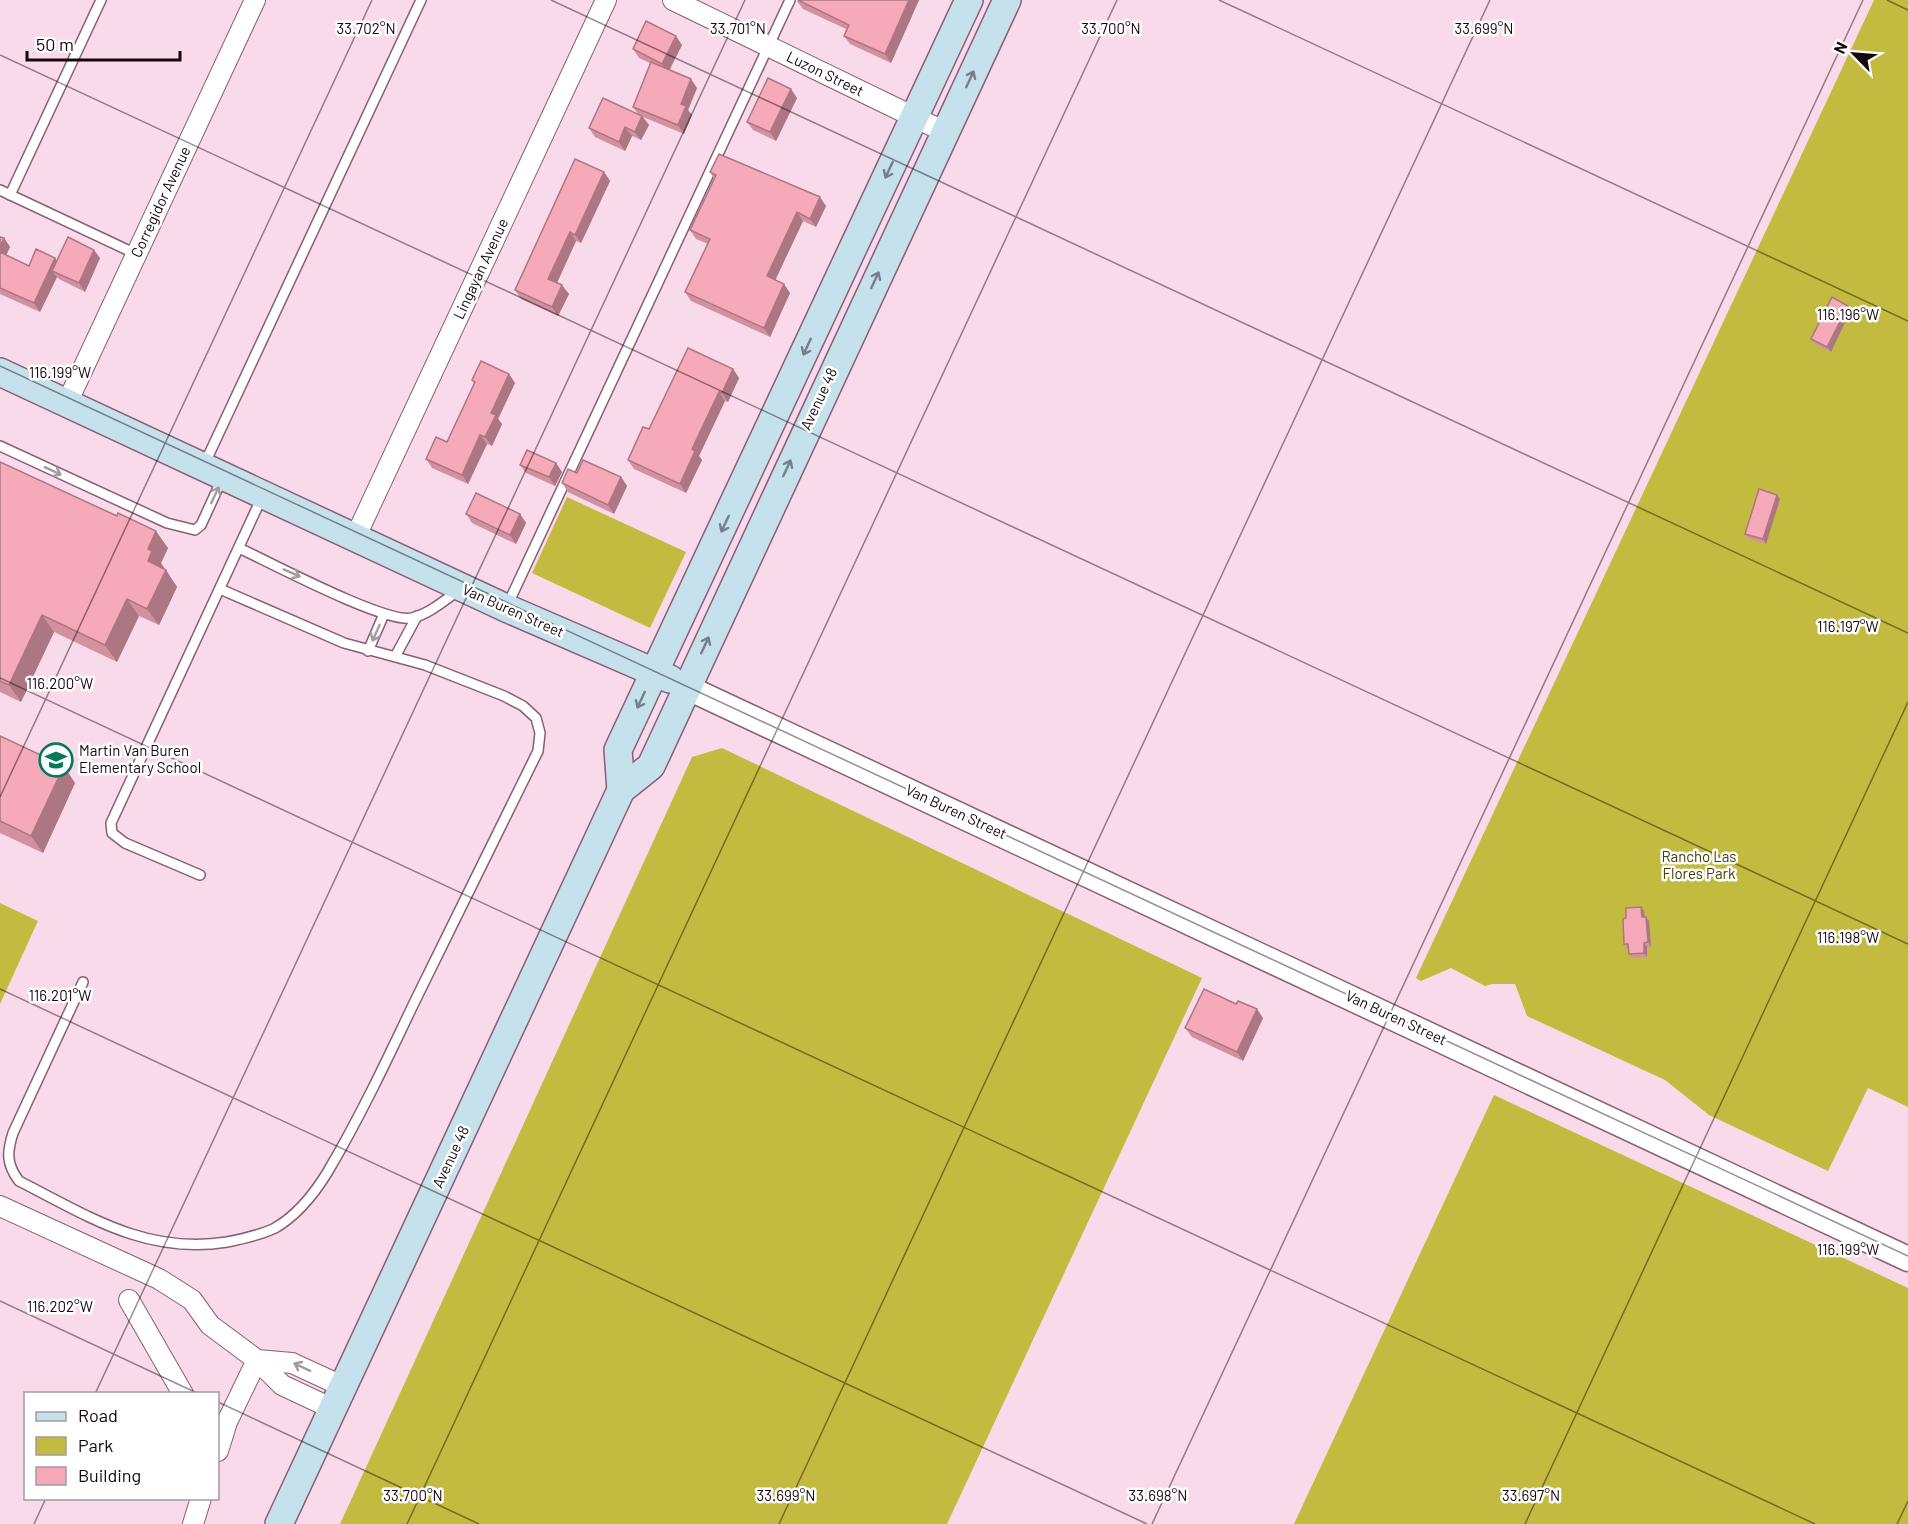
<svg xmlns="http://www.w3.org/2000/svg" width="1908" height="1524" font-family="Barlow,sans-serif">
<rect width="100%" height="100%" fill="#f9daea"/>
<g fill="#c3bb3f">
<path d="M 1874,0 L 1908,0 L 1908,1107 L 1868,1088 L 1828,1171 L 1709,1115 L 1665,1080 L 1527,1016 L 1515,984 L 1492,984 L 1485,986 L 1451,968 L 1421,981 L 1416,978 Z"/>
<path d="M 567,497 L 686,552 L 650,628 L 532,573 Z"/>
<path d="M 722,748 L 1202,978 L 947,1524 L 340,1524 L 692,757 Z"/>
<path d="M 0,903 L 38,921 L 0,1004 Z"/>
<path d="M 1494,1095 L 1908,1288 L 1908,1524 L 1294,1524 Z"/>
</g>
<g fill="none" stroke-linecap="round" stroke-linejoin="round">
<g stroke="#895e76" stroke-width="12">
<g id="service">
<path d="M 0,190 L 136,254"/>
<path d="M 10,195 L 101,0"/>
<path d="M 0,446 L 167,523 L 195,530 L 201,525 L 223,477"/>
<path d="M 204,465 L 421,0"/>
<path d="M 239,548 C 269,562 386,624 412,618 C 429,614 445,600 459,590"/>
<path d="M 507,606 L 790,0"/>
<path d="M 368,651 L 384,614"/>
<path d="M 396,655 L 417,616"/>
<path d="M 200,875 L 125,843 L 112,833 L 111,823 L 262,497"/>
<path d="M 83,982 L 13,1133 C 7,1152 6,1164 19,1181 C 88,1216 146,1255 227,1242 C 242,1239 261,1235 275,1228 C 296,1216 314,1194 327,1173 C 359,1119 387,1060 414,1003 C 455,919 497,835 538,751 L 540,733 L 536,718 L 523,706 L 504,696 L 425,665 L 344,643 L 220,589"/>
</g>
</g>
<g stroke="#895e76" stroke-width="22">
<g id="minor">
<path d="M 673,0 L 945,132"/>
<path d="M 67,403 L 255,0"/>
<path d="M 355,538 L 606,0"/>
<path d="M 0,1206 L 159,1279 L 192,1300 L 210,1325 L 257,1360 L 282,1385 L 333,1409"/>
<path d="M 129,1300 L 183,1394"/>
<path d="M 257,1360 L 292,1363 L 344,1387"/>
<path d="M 218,1451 L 227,1422 L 257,1360"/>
<path d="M 193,1524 L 201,1498"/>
</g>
</g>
<g stroke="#895e76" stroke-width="27">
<path id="tertiary" d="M 686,687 L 1908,1259"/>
</g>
<g stroke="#895e76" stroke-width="30">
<g id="secondary">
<path d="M 0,372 L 506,608 L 670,679"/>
<path d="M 621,790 L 618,750 L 969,0"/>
<path d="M 279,1524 L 621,790 L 651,766 L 1007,0"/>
</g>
</g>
<use href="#service" stroke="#fff" stroke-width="9"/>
<use href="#minor" stroke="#fff" stroke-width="20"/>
<use href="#tertiary" stroke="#fff" stroke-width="24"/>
<use href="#secondary" stroke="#c5e1eb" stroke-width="27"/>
</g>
<g fill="#d3919f">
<path d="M 919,0 L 891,63 L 850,44 L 844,36 L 846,29 L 803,9 L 797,1 Z"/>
<path d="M 682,45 L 669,70 L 697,88 L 688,110 L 692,115 L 684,134 L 643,117 L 649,125 L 641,140 L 632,136 L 625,151 L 595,137 L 589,128 L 638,114 L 633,107 L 650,63 L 639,58 L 633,49 Z"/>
<path d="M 797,98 L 776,141 L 753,130 L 747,122 Z"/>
<path d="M 604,172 L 610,181 L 581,243 L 576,241 L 557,283 L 569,294 L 558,316 L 521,299 L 515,290 Z"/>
<path d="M 710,172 L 826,206 L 816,227 L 803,221 L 775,280 L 790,293 L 770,337 L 691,301 L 685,292 L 708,244 L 696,239 L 690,230 L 714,179 Z"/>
<path d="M 0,237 L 4,238 L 10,247 L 6,255 L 29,266 L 57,260 L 100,258 L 85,292 L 59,279 L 57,277 L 40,312 L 0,294 Z"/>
<path d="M 1848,306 L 1851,310 L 1831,352 L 1814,343 L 1811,339 Z"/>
<path d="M 733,369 L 739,378 L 728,402 L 725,401 L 699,456 L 702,460 L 686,493 L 634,469 L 628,460 L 649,429 Z"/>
<path d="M 509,374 L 515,383 L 498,419 L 502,424 L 492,446 L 487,444 L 468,484 L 432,468 L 426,459 L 447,442 L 474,384 L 472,380 Z"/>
<path d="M 0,462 L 168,548 L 161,563 L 177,587 L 159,625 L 139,616 L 117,662 L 54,632 L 21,702 L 0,692 Z"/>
<path d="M 556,463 L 562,472 L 555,486 L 526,473 L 520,465 Z"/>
<path d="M 621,477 L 627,486 L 614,514 L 568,492 L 562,483 Z"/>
<path d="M 1777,495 L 1780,499 L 1766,544 L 1748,538 L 1745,534 Z"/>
<path d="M 466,514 L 520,514 L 526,523 L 516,544 L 472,523 Z"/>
<path d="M 0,736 L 75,783 L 43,853 L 0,833 Z"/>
<path d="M 1641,907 L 1644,911 L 1645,917 L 1649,921 L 1651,947 L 1647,947 L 1647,957 L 1632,958 L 1629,954 L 1628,948 L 1627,948 L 1624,944 L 1626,918 Z"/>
<path d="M 1263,1018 L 1243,1061 L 1192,1037 L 1185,1028 Z"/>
</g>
<g fill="#ac7682">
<path d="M 909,0 L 919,0 L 891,63 L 885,54 Z"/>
<path d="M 676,36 L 682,45 L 668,73 L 662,64 Z"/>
<path d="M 691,79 L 697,88 L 688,110 L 692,115 L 684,134 L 678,125 L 681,104 Z"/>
<path d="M 791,89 L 797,98 L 776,141 L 770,132 Z"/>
<path d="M 642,116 L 649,125 L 641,140 L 635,132 Z"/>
<path d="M 625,127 L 632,136 L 625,151 L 619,142 Z"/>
<path d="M 604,172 L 610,181 L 581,243 L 575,235 Z"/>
<path d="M 820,197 L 826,206 L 816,227 L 810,219 Z"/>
<path d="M 797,212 L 803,221 L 773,285 L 767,276 Z"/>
<path d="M 570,232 L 576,241 L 555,287 L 548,279 Z"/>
<path d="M 4,238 L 10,247 L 4,260 L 0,255 L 0,246 Z"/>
<path d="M 94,250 L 100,258 L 85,292 L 79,283 Z"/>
<path d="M 55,258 L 61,266 L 52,271 L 57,277 L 40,312 L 34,303 Z"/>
<path d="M 784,284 L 790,293 L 770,337 L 764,328 Z"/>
<path d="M 562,285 L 569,294 L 558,316 L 552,307 Z"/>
<path d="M 1848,306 L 1851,310 L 1831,352 L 1827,347 Z"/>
<path d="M 733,369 L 739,378 L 728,402 L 722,393 Z"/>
<path d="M 509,374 L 515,383 L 498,419 L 502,424 L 492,446 L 485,437 L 491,413 Z"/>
<path d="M 719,392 L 725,401 L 699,456 L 702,460 L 686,493 L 680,484 L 692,449 Z"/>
<path d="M 480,435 L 487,444 L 468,484 L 462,475 Z"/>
<path d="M 556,463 L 562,472 L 555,486 L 549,477 Z"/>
<path d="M 621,477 L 627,486 L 614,514 L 608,505 Z"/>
<path d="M 1777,495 L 1780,499 L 1766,544 L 1763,539 Z"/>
<path d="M 520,514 L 526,523 L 516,544 L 510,535 Z"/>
<path d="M 156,531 L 168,548 L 161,563 L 164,568 L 160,578 L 148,561 L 148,549 Z"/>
<path d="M 166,570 L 177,587 L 159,625 L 147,609 Z"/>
<path d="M 127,599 L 139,616 L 117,662 L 105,645 Z"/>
<path d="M 42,615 L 54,632 L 21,702 L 9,685 Z"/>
<path d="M 64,766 L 75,783 L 43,853 L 31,836 Z"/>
<path d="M 1641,907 L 1644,911 L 1645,922 L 1642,917 Z"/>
<path d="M 1646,917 L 1649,921 L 1651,947 L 1648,942 Z"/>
<path d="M 1644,943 L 1647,947 L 1647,957 L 1644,953 Z"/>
<path d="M 1257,1009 L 1263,1018 L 1243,1061 L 1237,1052 Z"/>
</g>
<g fill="#f5a9b9" stroke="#ac7682" stroke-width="1.5">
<path d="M 798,0 L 909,0 L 885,54 L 844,36 L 849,25 Z"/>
<path d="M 646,21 L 676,36 L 662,64 L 633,49 Z"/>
<path d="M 651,62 L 691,79 L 681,104 L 686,106 L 678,125 L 633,107 Z"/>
<path d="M 768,78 L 791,89 L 770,132 L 747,122 Z"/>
<path d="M 603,98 L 642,116 L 635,132 L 625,127 L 619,142 L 589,128 Z"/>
<path d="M 719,154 L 820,197 L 810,219 L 797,212 L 767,276 L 784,284 L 764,328 L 685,292 L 710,239 L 690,230 L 716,175 L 710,172 Z"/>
<path d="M 575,159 L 604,172 L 575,235 L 570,232 L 548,279 L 562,285 L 552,307 L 515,290 Z"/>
<path d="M 0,237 L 4,238 L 0,246 Z"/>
<path d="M 68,237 L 94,250 L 79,283 L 52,271 Z"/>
<path d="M 36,249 L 55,258 L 34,303 L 0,288 L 0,252 L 29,266 Z"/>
<path d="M 1832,297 L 1848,306 L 1827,347 L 1811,339 Z"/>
<path d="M 688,348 L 733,369 L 722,393 L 719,392 L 692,449 L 695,451 L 680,484 L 628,460 L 643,427 L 649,429 Z"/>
<path d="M 481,361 L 509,374 L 491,413 L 496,415 L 485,437 L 480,435 L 462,475 L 426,459 L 436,437 L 447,442 L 475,382 L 472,380 Z"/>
<path d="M 527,450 L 556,463 L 549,477 L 520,465 Z"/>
<path d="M 583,460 L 621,477 L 608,505 L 562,483 L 568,469 L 577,473 Z"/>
<path d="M 0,462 L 117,516 L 118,513 L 156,531 L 148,549 L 152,551 L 148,561 L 166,570 L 147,609 L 127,599 L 105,645 L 42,615 L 9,685 L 0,681 Z"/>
<path d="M 1759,489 L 1777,495 L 1763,539 L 1745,534 Z"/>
<path d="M 476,493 L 520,514 L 510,535 L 466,514 Z"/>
<path d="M 0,736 L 64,766 L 31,836 L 0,821 Z"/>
<path d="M 1641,907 L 1642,917 L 1646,917 L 1648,942 L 1644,943 L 1644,953 L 1629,954 L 1628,944 L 1624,944 L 1623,919 L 1626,918 L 1626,908 Z"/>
<path d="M 1204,989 L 1236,1004 L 1238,1001 L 1257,1009 L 1237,1052 L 1185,1028 Z"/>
</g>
<defs><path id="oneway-shaft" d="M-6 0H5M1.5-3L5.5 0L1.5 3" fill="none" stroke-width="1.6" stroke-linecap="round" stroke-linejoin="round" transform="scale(1.5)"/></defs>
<g stroke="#767f88">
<use href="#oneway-shaft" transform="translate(970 79) rotate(-65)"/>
<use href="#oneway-shaft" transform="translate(889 170) rotate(115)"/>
<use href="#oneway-shaft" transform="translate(875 280) rotate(-65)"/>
<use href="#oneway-shaft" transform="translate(807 347) rotate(115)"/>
<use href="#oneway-shaft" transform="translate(787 468) rotate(-65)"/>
<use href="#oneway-shaft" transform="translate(725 524) rotate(115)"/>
<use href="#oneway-shaft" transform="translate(705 645) rotate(-65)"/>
<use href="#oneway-shaft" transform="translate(641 700) rotate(115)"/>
</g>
<g stroke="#a29c9f">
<use href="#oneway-shaft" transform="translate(53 471) rotate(25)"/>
<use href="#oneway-shaft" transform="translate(215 495) rotate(-65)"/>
<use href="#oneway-shaft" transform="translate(292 573) rotate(24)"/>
<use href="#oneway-shaft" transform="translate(376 633) rotate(114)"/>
<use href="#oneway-shaft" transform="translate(302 1367) rotate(-155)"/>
</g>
<path fill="none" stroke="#16070f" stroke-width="1.5" stroke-opacity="0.45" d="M 551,0 L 1908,633M 1219,0 L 1908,321M 1887,0 L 1908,10M 0,55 L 1908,944M 0,366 L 1908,1256M 0,678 L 1815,1524M 0,797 L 372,0M 0,989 L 1147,1524M 0,1301 L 199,1394M 95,1394 L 745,0M 218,1402 L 479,1524M 34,1524 L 46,1498M 407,1524 L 1117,0M 779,1524 L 1490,0M 1152,1524 L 1863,0M 1525,1524 L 1908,702M 1897,1524 L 1908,1501"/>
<defs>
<g id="school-ring" transform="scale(1.725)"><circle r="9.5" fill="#fff" stroke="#007a58" stroke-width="1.5"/><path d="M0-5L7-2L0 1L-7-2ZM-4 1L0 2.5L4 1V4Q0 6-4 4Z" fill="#007a58"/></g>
</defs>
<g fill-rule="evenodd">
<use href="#school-ring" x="56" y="760"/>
</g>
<g text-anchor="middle" stroke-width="5" stroke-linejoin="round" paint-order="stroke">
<g font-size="15" fill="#16070f" stroke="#fff">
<text transform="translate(825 74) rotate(26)" y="5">Luzon Street</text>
<text transform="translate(161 202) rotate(-65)" y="5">Corregidor Avenue</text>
<text transform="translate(481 269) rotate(-65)" y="5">Lingayan Avenue</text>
<text transform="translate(819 399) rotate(-65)" y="5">Avenue 48</text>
<text transform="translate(513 611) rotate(24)" y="5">Van Buren Street</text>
<text transform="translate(956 812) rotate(25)" y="5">Van Buren Street</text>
<text transform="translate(1396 1018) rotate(25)" y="5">Van Buren Street</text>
<text transform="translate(451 1157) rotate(-65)" y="5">Avenue 48</text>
</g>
<g font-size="15" fill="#16070f" stroke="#fff" text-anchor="start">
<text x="79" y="756">Martin Van Buren<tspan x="79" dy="17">Elementary School</tspan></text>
</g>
<g font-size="15" fill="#433f07" stroke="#fff">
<text x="1699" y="862">Rancho Las<tspan x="1699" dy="17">Flores Park</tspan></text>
</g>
</g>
<g font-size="15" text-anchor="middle" fill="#16070f" stroke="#fff" stroke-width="5" stroke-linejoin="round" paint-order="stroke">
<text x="366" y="34">33.702°N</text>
<text x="738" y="34">33.701°N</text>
<text x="1111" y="34">33.700°N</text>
<text x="1484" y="34">33.699°N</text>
<text x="1848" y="320">116.196°W</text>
<text x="60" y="378">116.199°W</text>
<text x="1848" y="632">116.197°W</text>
<text x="60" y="689">116.200°W</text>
<text x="1848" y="943">116.198°W</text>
<text x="60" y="1001">116.201°W</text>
<text x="1848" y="1255">116.199°W</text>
<text x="60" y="1312">116.202°W</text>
<text x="413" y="1501">33.700°N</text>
<text x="786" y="1501">33.699°N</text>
<text x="1158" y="1501">33.698°N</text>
<text x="1531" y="1501">33.697°N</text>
</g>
<rect x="24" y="1392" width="195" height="108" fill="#ffffff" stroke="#a29c9f" stroke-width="1.5"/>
<rect x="36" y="1412" width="30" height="9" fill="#c5e1eb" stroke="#a29c9f" stroke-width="1.5"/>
<text x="78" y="1422" font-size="18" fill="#16070f">Road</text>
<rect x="36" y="1437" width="30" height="18" fill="#c3bb3f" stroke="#a29c9f" stroke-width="1.5"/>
<text x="78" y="1452" font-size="18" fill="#16070f">Park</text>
<rect x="36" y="1467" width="30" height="18" fill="#f5a9b9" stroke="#a29c9f" stroke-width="1.5"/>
<text x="78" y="1482" font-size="18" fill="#16070f">Building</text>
<g transform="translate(1854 54) rotate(295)" stroke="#ffffff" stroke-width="4.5" paint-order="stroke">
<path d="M0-4.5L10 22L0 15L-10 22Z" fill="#16070f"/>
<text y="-9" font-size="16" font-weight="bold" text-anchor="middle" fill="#16070f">N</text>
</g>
<path d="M27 51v9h153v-9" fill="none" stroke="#16070f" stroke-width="3"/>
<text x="36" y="51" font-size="18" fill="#16070f" stroke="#ffffff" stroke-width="4.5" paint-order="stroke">50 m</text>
</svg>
